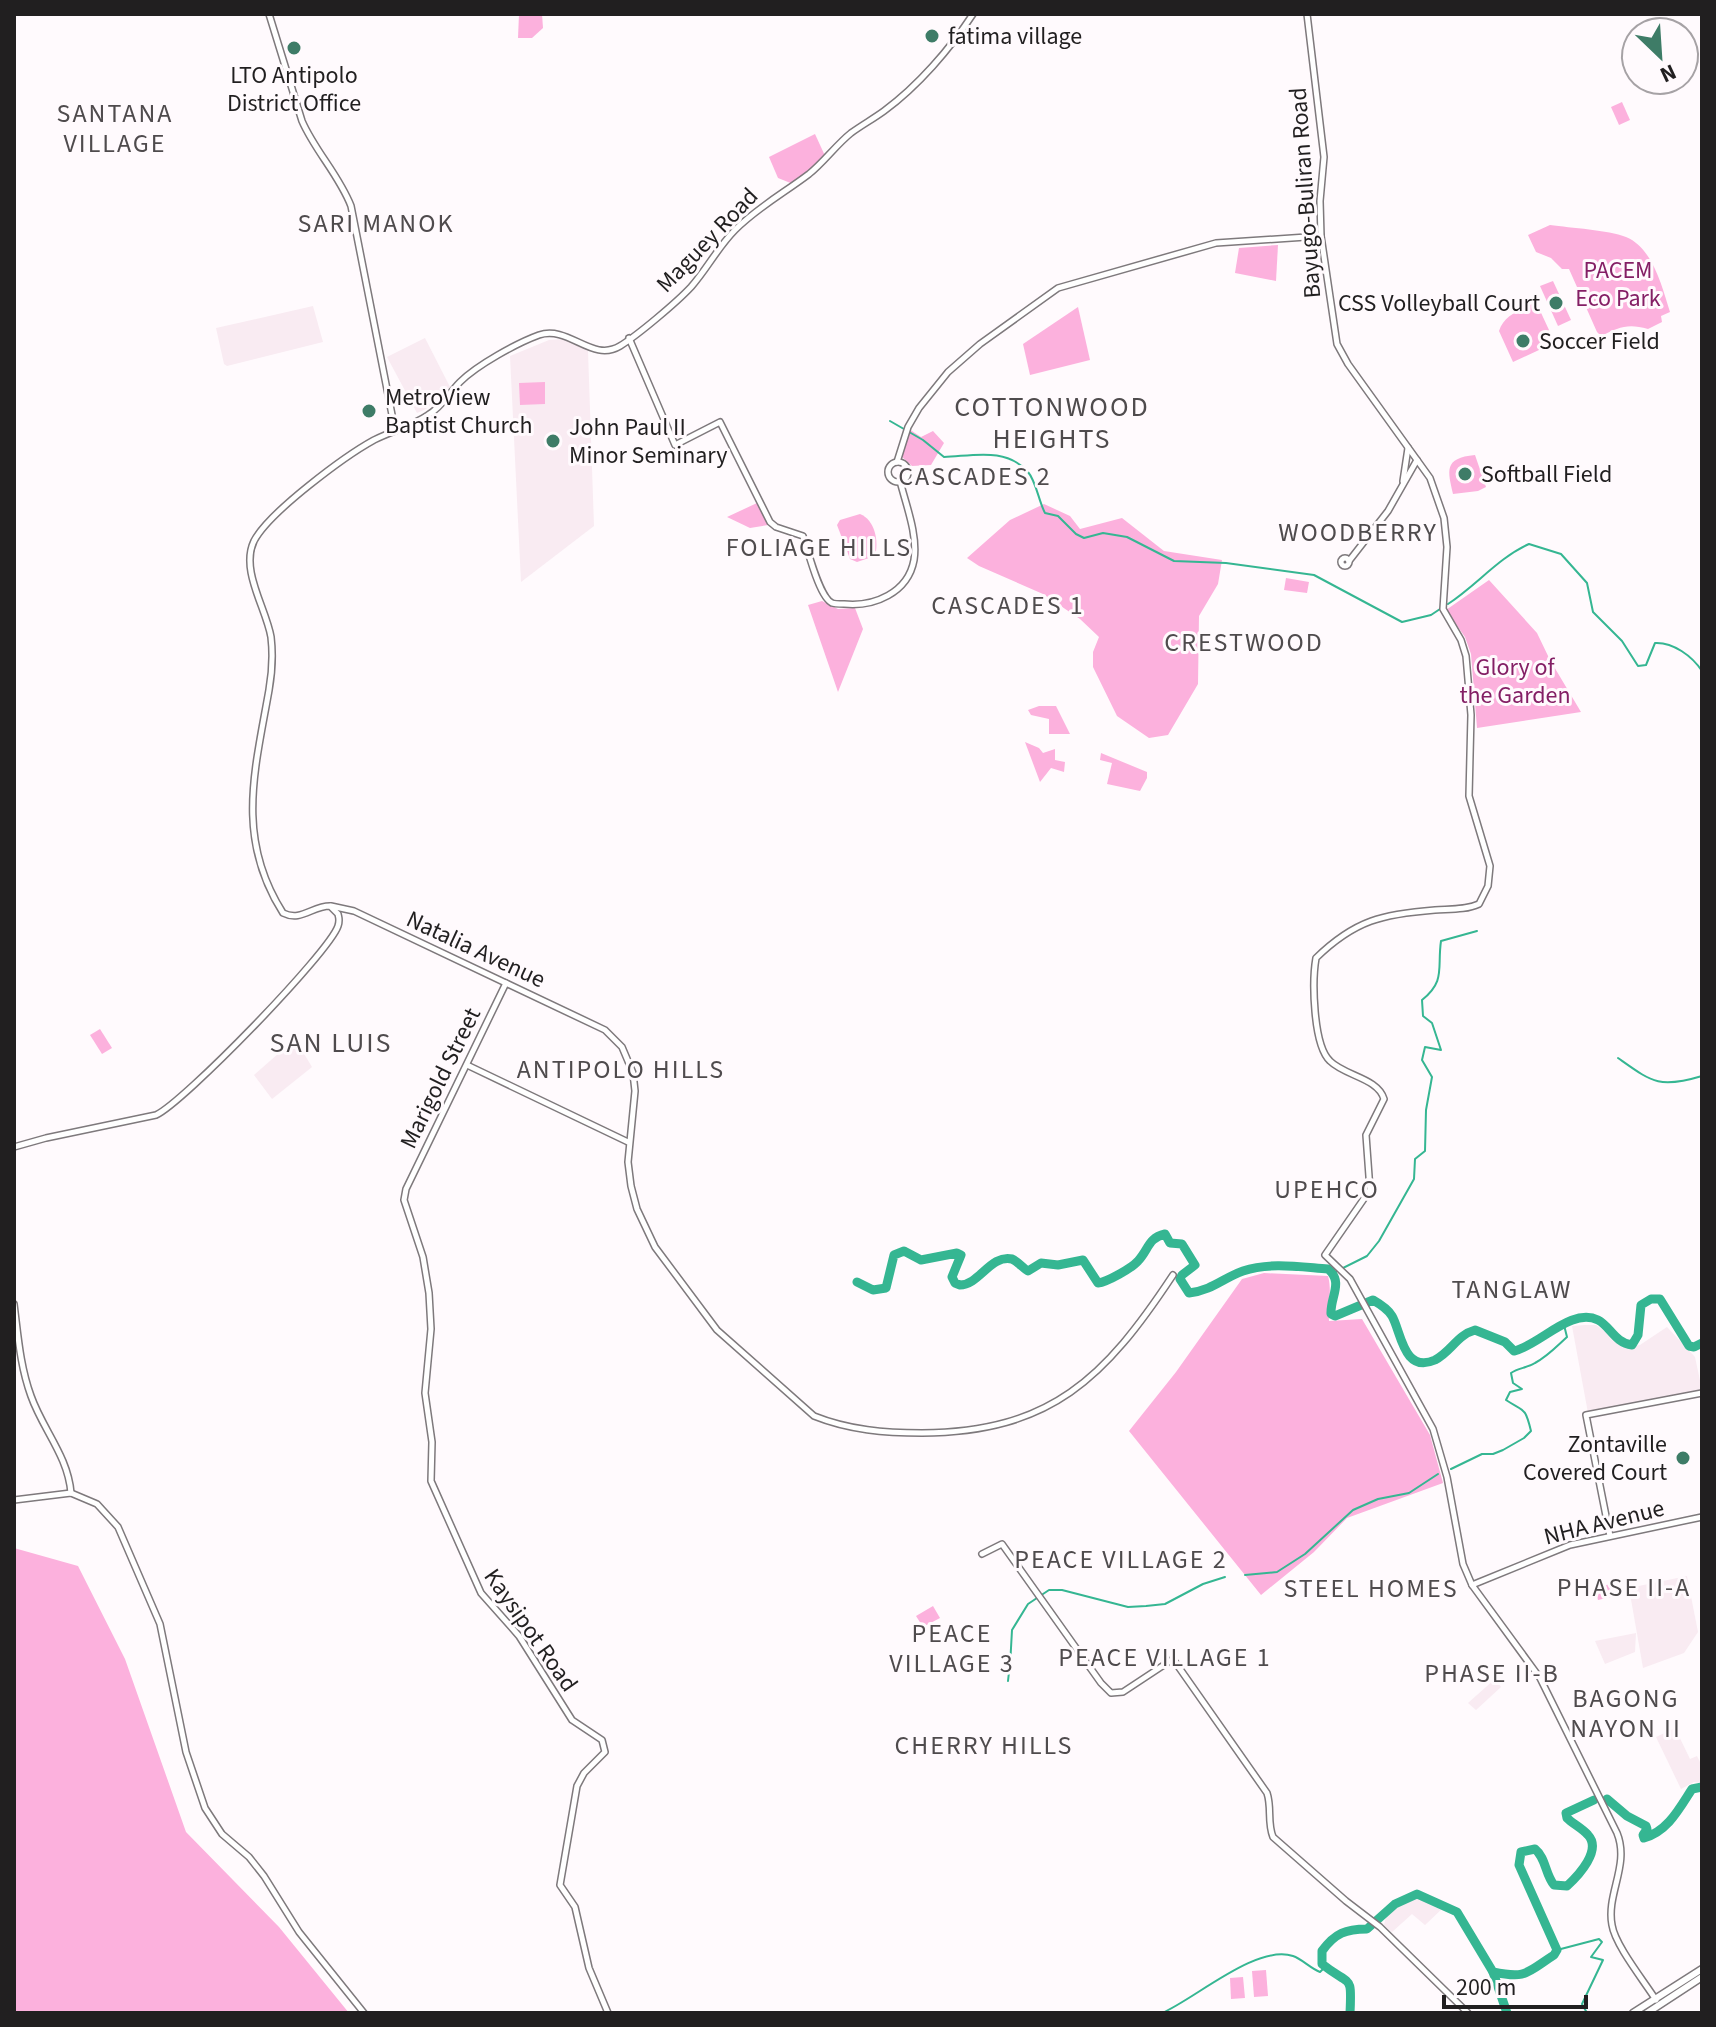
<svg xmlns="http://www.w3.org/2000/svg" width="1716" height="2027" font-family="'Source Sans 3',sans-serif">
<rect width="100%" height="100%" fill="#fffafd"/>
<g fill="#f9ebf2">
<path d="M 313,306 L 323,342 L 227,366 L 224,364 L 216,328 Z"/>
<path d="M 425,338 L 450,387 L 426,409 L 417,413 L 387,357 Z"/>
<path d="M 563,339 L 588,351 L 594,526 L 521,582 L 510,356 L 549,340 Z"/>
<path d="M 295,1039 L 312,1067 L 272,1099 L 254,1075 Z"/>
<path d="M 1585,1325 L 1596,1325 L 1626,1347 L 1640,1345 L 1667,1327 L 1695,1357 L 1702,1390 L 1588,1413 L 1572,1326 Z"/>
<path d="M 1687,1576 L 1698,1632 L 1684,1653 L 1643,1668 L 1629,1588 Z"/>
<path d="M 1636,1633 L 1635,1652 L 1605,1664 L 1595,1641 Z"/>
<path d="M 1495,1679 L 1501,1687 L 1476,1710 L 1468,1703 Z"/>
<path d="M 1675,1728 L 1690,1759 L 1697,1756 L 1702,1766 L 1702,1783 L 1694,1782 L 1681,1789 L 1656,1737 Z"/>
<path d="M 1417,1895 L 1444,1907 L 1425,1925 L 1412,1914 L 1392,1932 L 1384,1925 L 1387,1912 Z"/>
</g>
<g fill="#fcb1dd">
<path d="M 519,14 L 542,14 L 543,28 L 532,38 L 518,38 Z"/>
<path d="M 1622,102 L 1630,120 L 1619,125 L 1611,107 Z"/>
<path d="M 815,134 L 826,158 L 793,184 L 778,178 L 769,157 Z"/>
<path d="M 1550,225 C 1571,228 1608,230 1626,237 C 1653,248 1662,287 1670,312 L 1661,316 L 1662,322 L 1648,329 C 1628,323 1619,327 1601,336 L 1597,332 L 1569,269 L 1562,269 L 1551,258 L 1536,252 L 1528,235 Z"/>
<path d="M 1278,245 L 1276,281 L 1235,273 L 1239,248 Z"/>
<path d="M 1553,281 L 1571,320 L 1558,326 L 1540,286 Z"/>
<path d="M 1536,302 L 1549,330 L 1539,350 L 1513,362 L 1499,331 C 1504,315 1520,310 1536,302 Z"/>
<path d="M 1078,307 L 1090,360 L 1030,375 L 1023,344 Z"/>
<path d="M 545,382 L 545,404 L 520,405 L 519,383 Z"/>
<path d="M 909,429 L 921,437 L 933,431 L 944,443 L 931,465 L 912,466 L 901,456 Z"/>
<path d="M 1475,455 L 1486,487 L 1478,491 L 1453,494 C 1448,471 1443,458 1475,455 Z"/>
<path d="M 757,503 L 768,525 L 750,528 L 727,517 Z"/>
<path d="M 1044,504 L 1070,516 L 1080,529 L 1122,518 L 1164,551 L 1222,560 L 1218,584 L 1199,616 L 1198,684 L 1168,735 L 1149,738 L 1117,716 L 1093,667 L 1093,652 L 1099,637 L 1080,619 L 1043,594 L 979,566 L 967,558 L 1010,520 Z"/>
<path d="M 860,514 C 875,520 879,541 875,556 L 857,562 L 850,559 L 837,525 L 840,520 Z"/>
<path d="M 1286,578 L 1309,582 L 1307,593 L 1284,590 Z"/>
<path d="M 1489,580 L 1537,633 L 1550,660 L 1581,712 L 1477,728 L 1471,654 L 1465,637 L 1446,610 Z"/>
<path d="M 822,601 L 838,609 L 855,608 L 863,629 L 838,692 L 808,605 Z"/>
<path d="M 1039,706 L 1056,706 L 1070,734 L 1049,734 L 1049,719 L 1031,715 L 1028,710 Z"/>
<path d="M 1025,742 L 1039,748 L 1043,753 L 1055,749 L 1055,760 L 1065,762 L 1064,772 L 1051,768 L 1040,782 Z"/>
<path d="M 1101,753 L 1147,772 L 1147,778 L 1140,791 L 1107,784 L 1112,763 L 1100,760 Z"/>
<path d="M 100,1029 L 112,1048 L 102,1054 L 90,1035 Z"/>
<path d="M 1264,1273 L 1328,1276 C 1332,1290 1328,1305 1329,1321 L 1362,1319 L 1430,1435 L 1443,1483 L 1347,1518 L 1314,1552 L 1261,1595 L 1129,1431 L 1176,1372 L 1242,1279 Z"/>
<path d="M 14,1548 L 78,1566 L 125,1659 L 186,1832 L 279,1927 L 349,2013 L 14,2013 Z"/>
<path d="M 1617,1583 L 1620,1595 L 1598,1600 L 1595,1587 Z"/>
<path d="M 933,1606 L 940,1618 L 923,1627 L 916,1616 Z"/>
<path d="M 1266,1970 L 1268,1996 L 1254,1997 L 1252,1971 Z"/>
<path d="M 1243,1977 L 1245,1998 L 1231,1999 L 1230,1978 Z"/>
</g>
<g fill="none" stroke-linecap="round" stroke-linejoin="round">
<g stroke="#35b692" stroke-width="2">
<path d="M 890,421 L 923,440 L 944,457 C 973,456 1006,447 1028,472 C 1036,481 1039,502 1045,513 L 1058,516 L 1076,534 L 1084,538 L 1103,533 L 1127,537 L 1174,561 L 1226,563 L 1314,575 L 1402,622 L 1431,615 L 1440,609"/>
<path d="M 1448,604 C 1477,585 1498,558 1529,544 L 1561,554 L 1587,583 L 1593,612 L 1622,641 L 1638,666 L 1646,665 L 1655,643 C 1673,642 1692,656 1702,671"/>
<path d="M 1618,1058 C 1652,1082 1659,1089 1702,1076"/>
<path d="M 1333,1273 L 1367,1256 L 1379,1241 L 1414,1179 L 1415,1159 L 1425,1151 L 1426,1110 L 1432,1077 L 1422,1060 L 1425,1047 L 1441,1050 L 1432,1023 L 1423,1016 L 1422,1000 C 1446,981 1437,968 1441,941 L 1477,931"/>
<path d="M 1451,1469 L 1482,1454 L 1493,1454 L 1503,1450 L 1524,1438 L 1531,1431 C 1525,1406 1524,1412 1506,1400 L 1510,1392 L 1522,1389 L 1513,1383 L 1511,1373 C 1518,1368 1527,1368 1535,1363 C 1548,1356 1556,1347 1567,1337 L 1564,1325"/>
<path d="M 1245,1575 L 1277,1572 L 1305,1554 L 1353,1510 L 1378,1499 L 1409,1493 L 1438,1474"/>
<path d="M 1010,1666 L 1012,1630 L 1028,1604 L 1049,1590 L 1062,1590 L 1128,1607 L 1146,1606 L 1165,1604 L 1203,1584 L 1225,1577"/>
<path d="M 1008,1681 L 1009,1672"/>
<path d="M 1557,1950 L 1599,1939 L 1602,1942 L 1591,1957 L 1603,1960 L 1582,2004 L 1587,2013"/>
<path d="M 1162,2013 C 1195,1999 1256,1944 1293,1956 C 1302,1959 1310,1968 1320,1972 L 1325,1967"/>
</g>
<g stroke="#35b692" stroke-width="9">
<path d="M 857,1282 L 873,1290 L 886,1288 L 894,1255 L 904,1251 L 921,1260 L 957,1253 L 961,1255 L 952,1277 L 955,1283 L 960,1285 C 979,1285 991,1254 1012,1259 C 1017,1261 1023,1268 1028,1271 L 1041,1263 L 1058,1265 L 1083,1260 L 1098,1283 C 1107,1282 1132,1268 1138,1261 C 1149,1249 1148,1238 1165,1234 L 1170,1243 L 1182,1244 L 1195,1265 L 1182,1275 L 1180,1279 L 1189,1293 C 1213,1290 1223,1278 1243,1271 C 1270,1262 1300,1267 1328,1269 C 1344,1282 1330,1297 1331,1314 L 1335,1316 L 1373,1300 C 1380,1304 1388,1309 1392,1316 C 1401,1331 1403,1374 1435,1360 C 1451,1352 1457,1335 1475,1330 L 1505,1342 L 1514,1351 C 1540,1345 1571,1307 1598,1320 C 1610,1326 1615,1343 1632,1345 L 1638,1335 L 1641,1305 L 1651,1299 L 1660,1299 L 1689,1346 L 1694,1347 L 1702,1343"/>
<path d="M 1607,1799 L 1627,1816 L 1646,1826 L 1647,1829 L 1643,1835 L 1644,1838 C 1668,1831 1679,1809 1692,1789 L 1702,1787"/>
<path d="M 1493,1972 L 1507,2013"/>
<path d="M 1350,2013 C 1352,1973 1351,1987 1322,1964 L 1322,1951 C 1335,1933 1346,1929 1367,1929 L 1395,1904 L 1417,1894 L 1457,1912 L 1493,1972 C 1527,1979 1526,1973 1554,1955 L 1557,1950 L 1519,1865 L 1521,1852 L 1535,1849 C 1546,1858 1545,1874 1554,1885 L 1567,1886 C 1579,1875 1602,1850 1588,1835 C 1582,1828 1573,1824 1567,1818 L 1566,1813 L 1594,1800"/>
</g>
<g stroke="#7e797c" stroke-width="8">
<g id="secondary">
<path d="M 269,14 L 302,121 C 315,151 339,175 351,206 L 395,430"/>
<path d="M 1307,14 L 1324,157 L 1320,201 L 1321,236 L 1337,344 L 1348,364 L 1430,478 L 1444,518 L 1447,547 L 1443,609 L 1461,640 L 1466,656 L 1471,715 L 1469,796 L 1490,866 L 1488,886 L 1479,904 C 1466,910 1450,909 1435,910 C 1383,914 1355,920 1316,958 C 1312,981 1313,1045 1330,1061 C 1345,1076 1378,1078 1384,1099 L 1366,1135 L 1370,1190 L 1325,1255 L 1350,1279 L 1433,1429 L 1447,1477 L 1463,1564 L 1472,1585 L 1540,1678 L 1617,1833 C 1630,1865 1606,1894 1612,1925 C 1615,1945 1644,1981 1656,2000"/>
<path d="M 629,338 L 675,445 L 720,422 L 770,522 L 776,527 L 803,536 C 808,550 819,597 832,603 C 834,604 842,604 844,604 C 874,607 908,593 914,560 C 918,535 906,505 900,481"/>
<path d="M 897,462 L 908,427 L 919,408 L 948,372 L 980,344 L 1058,288 L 1216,243 L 1321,236"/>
<circle cx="898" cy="472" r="10"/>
<path d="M 1403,481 L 1408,448"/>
<circle cx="1345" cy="562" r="4"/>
<path d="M 1349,561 L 1388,511 L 1417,460"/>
<path d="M 331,906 L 354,911 L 605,1030 L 622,1047 L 633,1073 L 635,1091 L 628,1162 L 631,1186 L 637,1209 L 655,1247 L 717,1330 L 814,1416 C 849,1430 885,1433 922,1433 C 1051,1432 1105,1378 1173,1275"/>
<path d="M 506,983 L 406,1189 L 404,1200 L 423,1257 L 429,1293 L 431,1329 L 425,1393 L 432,1442 L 431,1481 L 481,1593 L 519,1636 L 572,1720 L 602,1740 L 605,1752 L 584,1773 L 577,1786 L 560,1885 L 575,1907 L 589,1968 L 608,2013"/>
<path d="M 467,1065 L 628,1142"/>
<path d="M 14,1147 L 46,1138 L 156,1115 C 183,1103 329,953 338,926 C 340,920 339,919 338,914 L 330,906 C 312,906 301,922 283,913 C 235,838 255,770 269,690 C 272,673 273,654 271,637 C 266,608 240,570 254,541 C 269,512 345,456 374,440 C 392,431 412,426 428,415 C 442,407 449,393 460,382 C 477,365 517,343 539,335 C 569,325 592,363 620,346 C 638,335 677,302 691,287 C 707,269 718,247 735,230 C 758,207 784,193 809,174 C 824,162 836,145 851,133 C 862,125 873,119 884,111 C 918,86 950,49 973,14"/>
<path d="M 14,1304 C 18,1335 20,1366 31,1396 C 43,1430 68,1456 71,1493"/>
<path d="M 14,1500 L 71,1493 L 97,1504 L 118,1527 L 160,1624 L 186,1752 L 205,1808 L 222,1834 L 249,1857 L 264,1876 L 299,1932 L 364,2013"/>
<path d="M 1610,1536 L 1586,1415 L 1702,1393"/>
<path d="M 982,1554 L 1002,1544 L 1101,1683 L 1111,1693 L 1123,1692 L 1173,1659 L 1267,1793 C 1272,1808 1267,1822 1273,1837 L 1346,1901 L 1380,1927 L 1468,2013"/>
<path d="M 1472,1585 L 1570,1545 L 1702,1517"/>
</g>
</g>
<g stroke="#7e797c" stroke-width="9">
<g id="primary">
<path d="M 1633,2013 L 1702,1969"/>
<path d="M 1647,2013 L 1702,1977"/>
</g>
</g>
<use href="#secondary" stroke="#fff" stroke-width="5"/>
<use href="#primary" stroke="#fff" stroke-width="6"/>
</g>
<g fill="#3e7c67" stroke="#fffafd" stroke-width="3">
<circle cx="932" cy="36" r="8"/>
<circle cx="294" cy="48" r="8"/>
<circle cx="1556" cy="303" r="8"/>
<circle cx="1523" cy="341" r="8"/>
<circle cx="369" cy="411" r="8"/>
<circle cx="553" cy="441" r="8"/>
<circle cx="1465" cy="474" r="8"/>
<circle cx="1683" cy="1458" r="8"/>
</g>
<g text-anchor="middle" stroke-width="6" stroke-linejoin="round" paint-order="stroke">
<g font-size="24" fill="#211f20" stroke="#fffafd" text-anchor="start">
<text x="948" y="44">fatima village</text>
<text x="294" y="83" text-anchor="middle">LTO Antipolo<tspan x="294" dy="28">District Office</tspan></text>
<text x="1540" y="311" text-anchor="end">CSS Volleyball Court</text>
<text x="1539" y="349">Soccer Field</text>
<text x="385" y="405">MetroView<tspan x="385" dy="28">Baptist Church</tspan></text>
<text x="569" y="435">John Paul II<tspan x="569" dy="28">Minor Seminary</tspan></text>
<text x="1481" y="482">Softball Field</text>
<text x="1667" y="1452" text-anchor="end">Zontaville<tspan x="1667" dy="28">Covered Court</tspan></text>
</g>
<g font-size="24" fill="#211f20" stroke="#fffafd">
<text transform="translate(1305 193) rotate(-94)" y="8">Bayugo-Buliran Road</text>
<text transform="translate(707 240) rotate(-46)" y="8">Maguey Road</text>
<text transform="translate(476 949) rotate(25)" y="8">Natalia Avenue</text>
<text transform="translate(440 1078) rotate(-64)" y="8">Marigold Street</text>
<text transform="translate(1604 1522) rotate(-14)" y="8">NHA Avenue</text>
<text transform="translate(531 1630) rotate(55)" y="8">Kaysipot Road</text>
</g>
<g font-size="24" fill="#841f65" stroke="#fffafd">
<text x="1618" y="278">PACEM<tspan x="1618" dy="28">Eco Park</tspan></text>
<text x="1515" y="675">Glory of<tspan x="1515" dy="28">the Garden</tspan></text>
</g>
<g font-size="26" letter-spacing="2" fill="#4f4b4d" stroke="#fffafd">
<text x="115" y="122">SANTANA<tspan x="115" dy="30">VILLAGE</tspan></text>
<text x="376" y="232">SARI MANOK</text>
<text x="975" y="485">CASCADES 2</text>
<text x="1358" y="541">WOODBERRY</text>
<text x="819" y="556">FOLIAGE HILLS</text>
<text x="1008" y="614">CASCADES 1</text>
<text x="1244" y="651">CRESTWOOD</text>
<text x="621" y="1078">ANTIPOLO HILLS</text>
<text x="1327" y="1198">UPEHCO</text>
<text x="1512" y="1298">TANGLAW</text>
<text x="1121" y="1568">PEACE VILLAGE 2</text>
<text x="1624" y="1596">PHASE II-A</text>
<text x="1371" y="1597">STEEL HOMES</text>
<text x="952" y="1642">PEACE<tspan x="952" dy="30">VILLAGE 3</tspan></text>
<text x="1165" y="1666">PEACE VILLAGE 1</text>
<text x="1492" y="1682">PHASE II-B</text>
<text x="1626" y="1707">BAGONG<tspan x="1626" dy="30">NAYON II</tspan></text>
<text x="984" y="1754">CHERRY HILLS</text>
</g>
<g font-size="28" letter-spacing="2" fill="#4f4b4d" stroke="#fffafd">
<text x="1052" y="416">COTTONWOOD<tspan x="1052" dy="32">HEIGHTS</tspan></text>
<text x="331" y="1052">SAN LUIS</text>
</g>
</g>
<rect width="1716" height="2027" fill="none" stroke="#211f20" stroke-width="32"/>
<g transform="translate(1660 56) rotate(155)"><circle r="38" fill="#fffafd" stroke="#a6a2a5" stroke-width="2"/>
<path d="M0-6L14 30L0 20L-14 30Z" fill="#3e7c67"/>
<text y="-12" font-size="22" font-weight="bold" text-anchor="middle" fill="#211f20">N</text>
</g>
<path d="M1444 1995v12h142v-12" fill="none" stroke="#211f20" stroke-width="4"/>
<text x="1456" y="1995" font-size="24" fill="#211f20" stroke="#fffafd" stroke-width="6" paint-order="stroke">200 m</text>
</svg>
